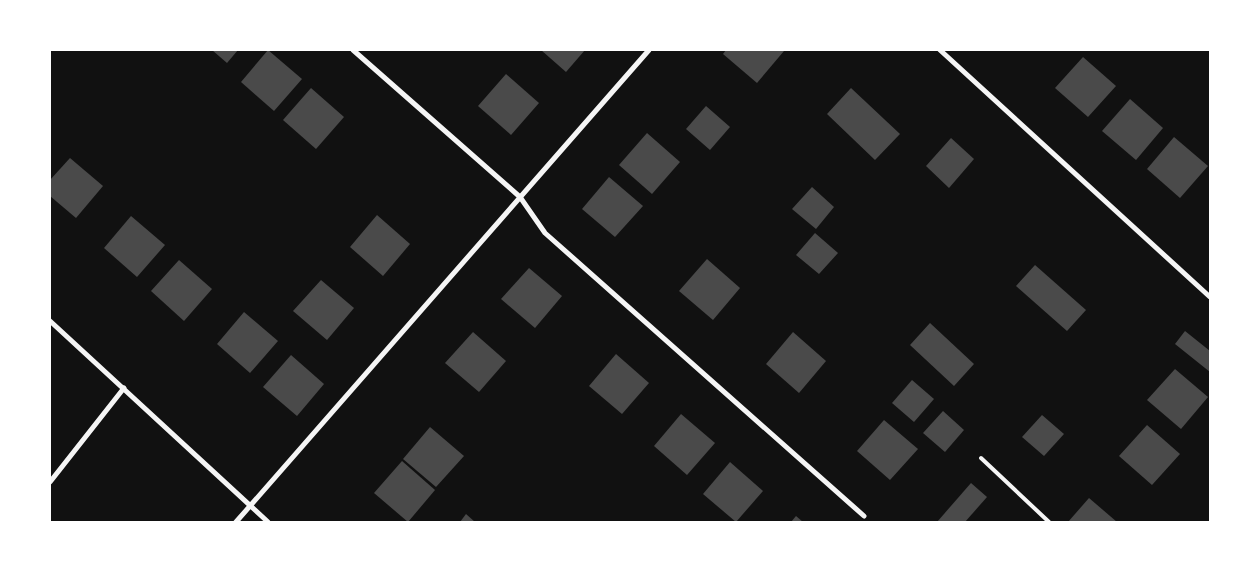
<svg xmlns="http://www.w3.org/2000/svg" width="1260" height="572" font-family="'Open Sans',sans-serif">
<rect width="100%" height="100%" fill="#111"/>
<g fill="#4a4a4a">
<path d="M 212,50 L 238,50 L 227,63 Z"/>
<path d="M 268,50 L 302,79 L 274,111 L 241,82 Z"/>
<path d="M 541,50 L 585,50 L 566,72 Z"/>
<path d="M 726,50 L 783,50 L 784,51 L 757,83 L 723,54 Z"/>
<path d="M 1083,57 L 1116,86 L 1088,117 L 1055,88 Z"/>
<path d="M 506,74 L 539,103 L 511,135 L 478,106 Z"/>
<path d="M 311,88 L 344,117 L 316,149 L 283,120 Z"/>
<path d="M 851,88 L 900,134 L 875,160 L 827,114 Z"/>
<path d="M 1130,99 L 1163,128 L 1136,160 L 1102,131 Z"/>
<path d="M 706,106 L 730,127 L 710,150 L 686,129 Z"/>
<path d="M 647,133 L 680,162 L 652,194 L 619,165 Z"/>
<path d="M 1174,137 L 1208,166 L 1180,198 L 1147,169 Z"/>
<path d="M 951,138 L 974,159 L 949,188 L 926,166 Z"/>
<path d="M 70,158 L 103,186 L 76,218 L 50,196 L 50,180 Z"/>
<path d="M 609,177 L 643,206 L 615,237 L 582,209 Z"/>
<path d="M 812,187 L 834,207 L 816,229 L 792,209 Z"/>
<path d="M 377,215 L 410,244 L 383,276 L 350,247 Z"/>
<path d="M 131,216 L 165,245 L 137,277 L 104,248 Z"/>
<path d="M 815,233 L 838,253 L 819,274 L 796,255 Z"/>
<path d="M 707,259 L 740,288 L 713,320 L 679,291 Z"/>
<path d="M 179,260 L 212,289 L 184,321 L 151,291 Z"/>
<path d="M 1035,265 L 1086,310 L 1067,331 L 1016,286 Z"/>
<path d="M 529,268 L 562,296 L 535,328 L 501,299 Z"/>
<path d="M 321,280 L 354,308 L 327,340 L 293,311 Z"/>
<path d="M 244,312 L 278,341 L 250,373 L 217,344 Z"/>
<path d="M 930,323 L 974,364 L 954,386 L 910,345 Z"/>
<path d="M 1185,331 L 1210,351 L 1210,372 L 1175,344 Z"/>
<path d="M 473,332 L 506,361 L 479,392 L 445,363 Z"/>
<path d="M 793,332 L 826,361 L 799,393 L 766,364 Z"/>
<path d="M 616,354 L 649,383 L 622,414 L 589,386 Z"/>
<path d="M 291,355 L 324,384 L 297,416 L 263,387 Z"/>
<path d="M 1175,369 L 1208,397 L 1181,429 L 1147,400 Z"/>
<path d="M 912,380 L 934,399 L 914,422 L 892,403 Z"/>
<path d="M 943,411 L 964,430 L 945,452 L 923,433 Z"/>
<path d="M 681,414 L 715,443 L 687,475 L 654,446 Z"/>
<path d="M 1042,415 L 1064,434 L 1044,456 L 1022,437 Z"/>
<path d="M 884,420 L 918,449 L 890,480 L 857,451 Z"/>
<path d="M 1147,425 L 1180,454 L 1152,485 L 1119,456 Z"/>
<path d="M 430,427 L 464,456 L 436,487 L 403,459 Z"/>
<path d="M 402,461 L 435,490 L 408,522 L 374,493 Z"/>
<path d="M 730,462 L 763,491 L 736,522 L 703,494 Z"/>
<path d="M 971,483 L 987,497 L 965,522 L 937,522 Z"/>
<path d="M 1089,498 L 1117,522 L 1068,522 Z"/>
<path d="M 466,514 L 475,522 L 460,522 Z"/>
<path d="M 796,516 L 803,522 L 791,522 Z"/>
</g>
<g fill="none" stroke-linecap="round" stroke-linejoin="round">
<path stroke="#f5f5f5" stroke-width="4" d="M 981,458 L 1049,522"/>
<g stroke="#f5f5f5" stroke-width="5">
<path d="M 353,50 L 520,197 L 545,233 L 864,516"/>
<path d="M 940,50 L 1210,297"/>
<path d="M 50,321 L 268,522"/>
<path d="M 50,482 L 124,388"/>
<path d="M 236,522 L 649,50"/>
</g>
</g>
<rect width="1260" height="572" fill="none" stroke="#ffffff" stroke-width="102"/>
</svg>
